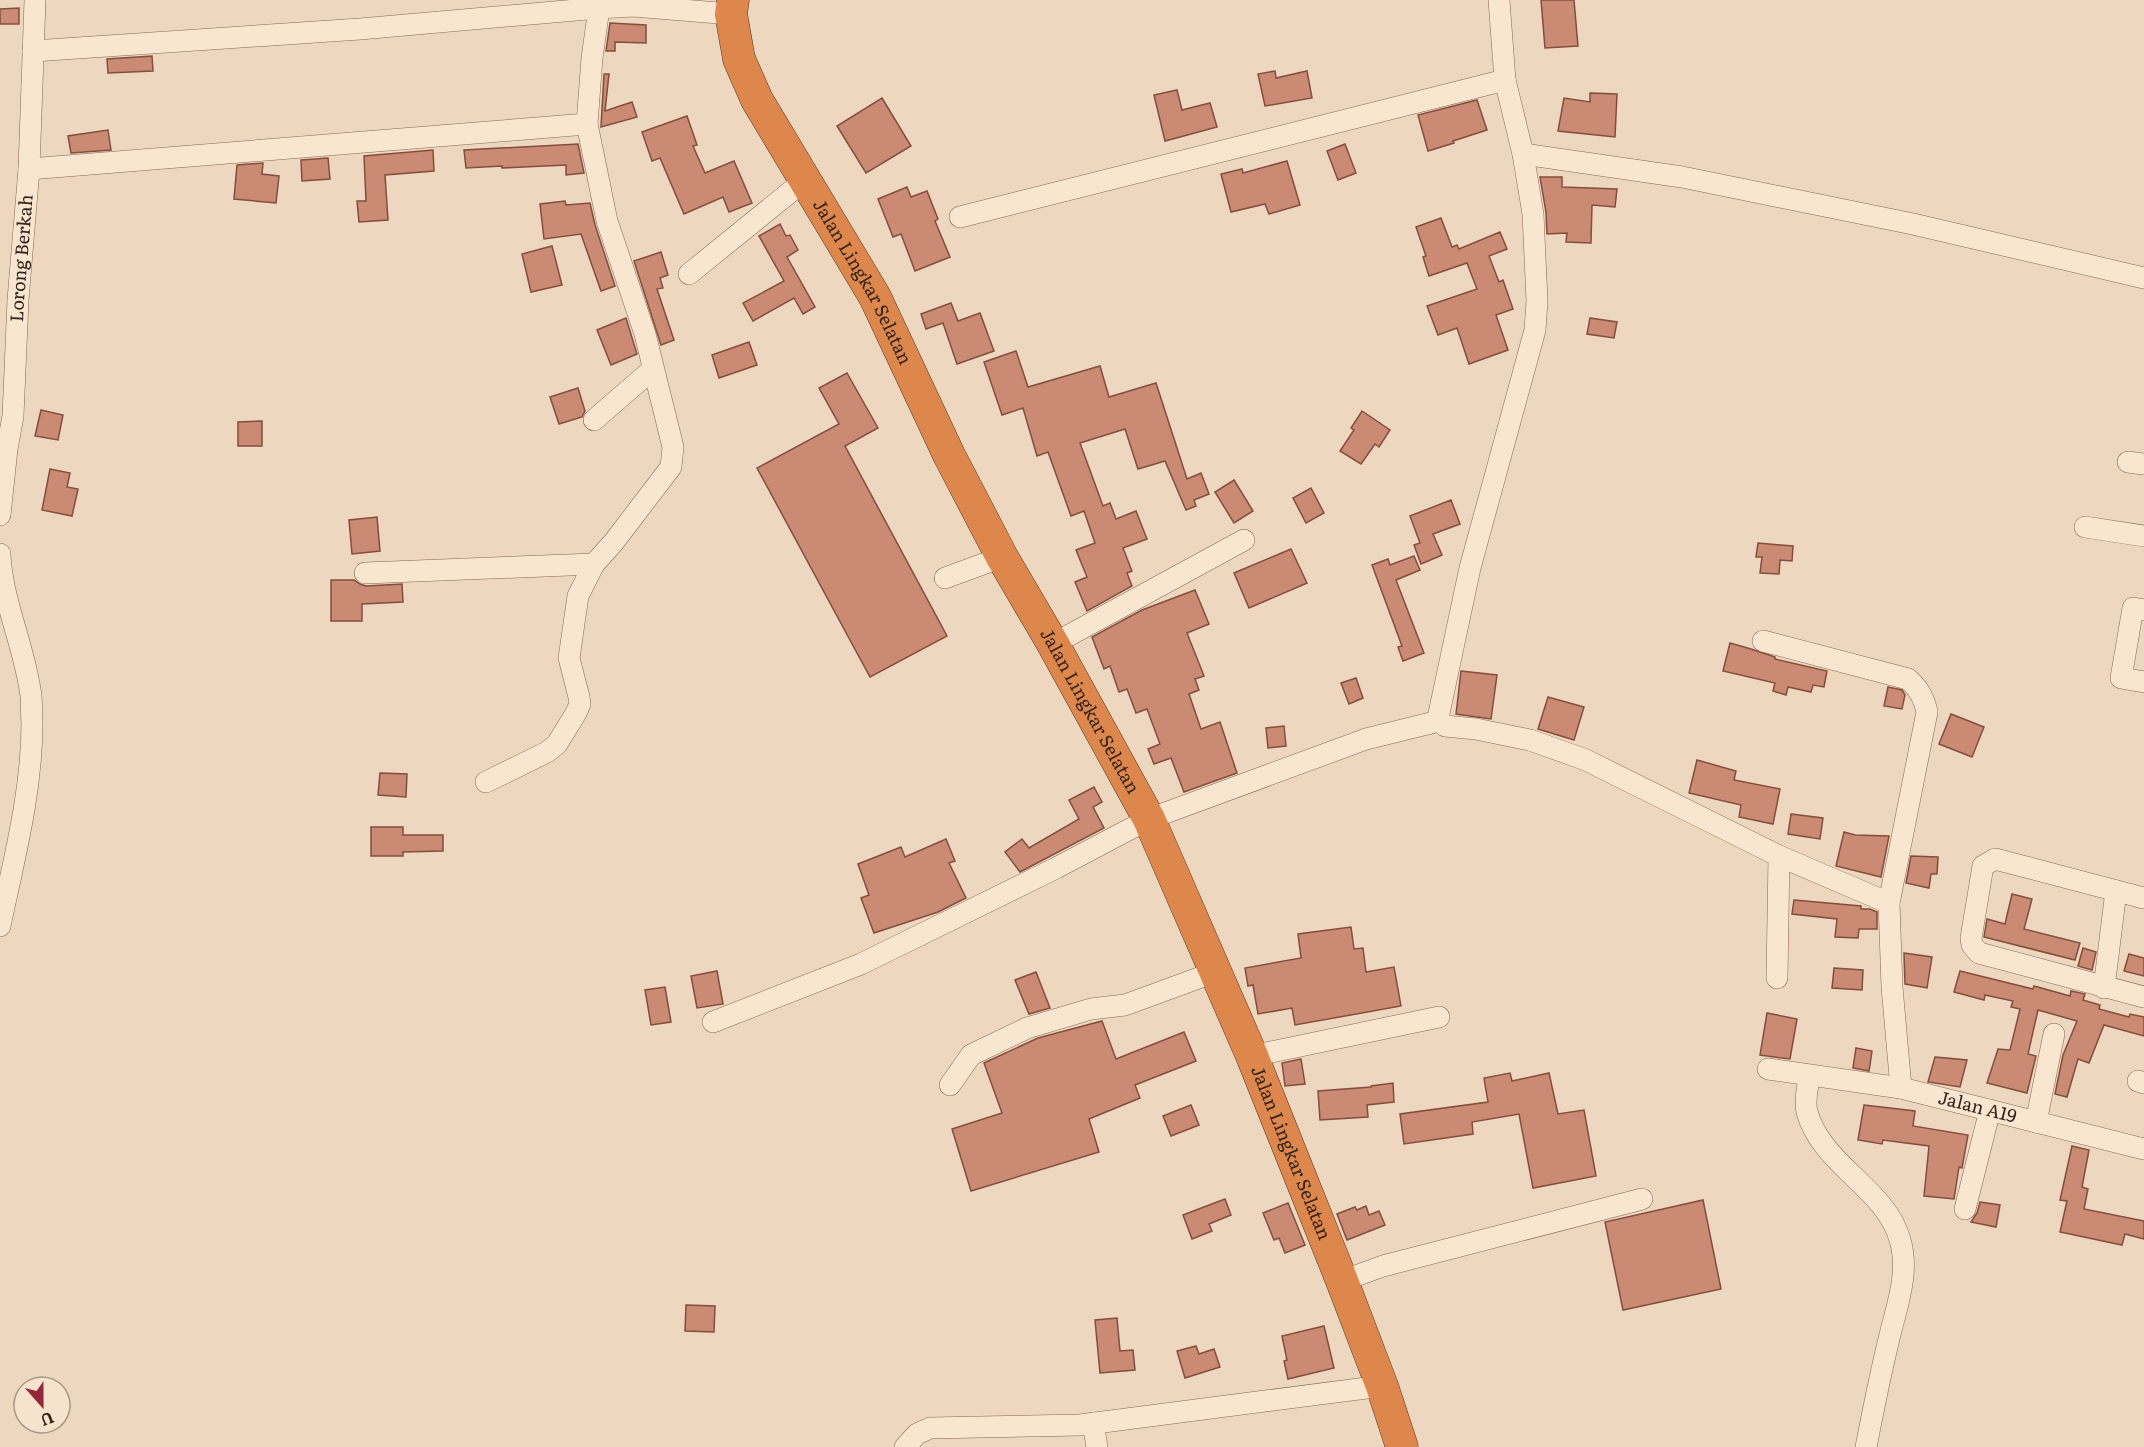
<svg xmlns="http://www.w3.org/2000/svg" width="2144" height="1447" font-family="Literata,serif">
<rect width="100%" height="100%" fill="#edd7be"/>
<g fill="#cb8a73" stroke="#844e3d" stroke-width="1.5">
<path d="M 1541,0 L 1574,0 L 1578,46 L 1545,48 Z"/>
<path d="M 19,8 L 19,24 L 0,24 L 0,9 Z"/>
<path d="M 610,23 L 646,25 L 646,43 L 615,42 L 615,51 L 606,51 Z"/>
<path d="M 152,56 L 153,71 L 108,73 L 107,59 Z"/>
<path d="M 1275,71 L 1276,78 L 1307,71 L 1312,98 L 1265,106 L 1258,74 Z"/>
<path d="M 604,74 L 609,74 L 605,111 L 632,102 L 637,117 L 601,127 Z"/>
<path d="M 1177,90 L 1182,110 L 1210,103 L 1217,127 L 1165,141 L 1154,95 Z"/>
<path d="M 1590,93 L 1617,94 L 1615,137 L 1558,131 L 1564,98 L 1590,102 Z"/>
<path d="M 882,98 L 911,146 L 866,173 L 837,126 Z"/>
<path d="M 1477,100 L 1487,130 L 1453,141 L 1454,143 L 1428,151 L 1418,115 Z"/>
<path d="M 687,116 L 697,145 L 693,146 L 705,173 L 734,161 L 752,203 L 729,212 L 723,197 L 684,214 L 660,158 L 652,161 L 642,132 Z"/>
<path d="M 108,130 L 111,150 L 71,153 L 68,136 Z"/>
<path d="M 578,144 L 584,173 L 566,175 L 566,165 L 502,168 L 502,166 L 466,168 L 464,150 Z"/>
<path d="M 1345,144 L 1356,173 L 1338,180 L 1327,151 Z"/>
<path d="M 433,150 L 434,171 L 385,175 L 388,220 L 359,222 L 357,201 L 366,201 L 364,156 Z"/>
<path d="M 328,158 L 330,179 L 302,181 L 301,160 Z"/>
<path d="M 1287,161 L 1300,205 L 1269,214 L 1265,204 L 1231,212 L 1221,174 L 1242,169 L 1243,173 Z"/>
<path d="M 263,163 L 262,174 L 279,176 L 276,203 L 234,199 L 237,165 Z"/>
<path d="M 1540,177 L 1562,177 L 1562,187 L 1617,189 L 1615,207 L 1592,205 L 1591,243 L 1566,242 L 1567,233 L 1547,234 L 1546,212 Z"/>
<path d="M 907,187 L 911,197 L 927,191 L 938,219 L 935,221 L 950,257 L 915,271 L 901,234 L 893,237 L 878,199 Z"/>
<path d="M 565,201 L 566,205 L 590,203 L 595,225 L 615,286 L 601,291 L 581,234 L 544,239 L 540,204 Z"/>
<path d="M 1441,218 L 1452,247 L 1457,245 L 1459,249 L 1500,232 L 1507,249 L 1489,256 L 1499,282 L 1503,280 L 1513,309 L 1496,315 L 1508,350 L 1469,364 L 1457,328 L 1438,335 L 1427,306 L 1477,289 L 1467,263 L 1429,276 L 1423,257 L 1426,256 L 1416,227 Z"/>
<path d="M 780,224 L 786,236 L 790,235 L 798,250 L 787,257 L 815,307 L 803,314 L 794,298 L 753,321 L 743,303 L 784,281 L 759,236 Z"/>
<path d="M 552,246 L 562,285 L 531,292 L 522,254 Z"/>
<path d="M 661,252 L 668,275 L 660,278 L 663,288 L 657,289 L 674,340 L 661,345 L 634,261 Z"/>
<path d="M 951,303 L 958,321 L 980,313 L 994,351 L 957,364 L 943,323 L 926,329 L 921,314 Z"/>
<path d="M 626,318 L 637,354 L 611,365 L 597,330 Z"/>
<path d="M 1590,318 L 1617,322 L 1614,338 L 1587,334 Z"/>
<path d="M 749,342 L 757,365 L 719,378 L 712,355 Z"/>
<path d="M 1016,351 L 1028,387 L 1100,366 L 1109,397 L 1156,383 L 1187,479 L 1201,473 L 1209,494 L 1194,500 L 1196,506 L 1186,510 L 1165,461 L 1138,469 L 1125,429 L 1080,443 L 1103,506 L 1110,503 L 1116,519 L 1136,511 L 1147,539 L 1123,548 L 1132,571 L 1127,573 L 1132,586 L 1087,611 L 1075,582 L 1087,577 L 1076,550 L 1095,543 L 1084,511 L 1071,516 L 1048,452 L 1037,456 L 1023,408 L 1002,415 L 984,362 Z"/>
<path d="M 847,373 L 878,428 L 845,446 L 947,636 L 870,677 L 757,468 L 839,424 L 819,388 Z"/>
<path d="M 578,388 L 585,411 L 582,417 L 559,424 L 550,397 Z"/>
<path d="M 41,410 L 63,415 L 58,440 L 35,436 Z"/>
<path d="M 1362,411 L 1390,430 L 1379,447 L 1375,444 L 1361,464 L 1340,451 L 1354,430 L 1351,428 Z"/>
<path d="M 262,421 L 262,446 L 238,446 L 238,422 Z"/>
<path d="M 50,469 L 70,473 L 67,487 L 78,489 L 72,516 L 42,510 Z"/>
<path d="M 1234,480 L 1253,511 L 1234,523 L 1215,492 Z"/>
<path d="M 1311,488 L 1324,513 L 1306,523 L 1293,498 Z"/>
<path d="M 1451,500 L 1460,524 L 1433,534 L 1442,555 L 1421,564 L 1414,545 L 1420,543 L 1410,516 Z"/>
<path d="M 377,517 L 380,551 L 352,554 L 349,520 Z"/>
<path d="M 1758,543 L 1793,546 L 1792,561 L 1780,560 L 1779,574 L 1760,573 L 1762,557 L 1756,557 Z"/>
<path d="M 1291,549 L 1307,583 L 1249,608 L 1234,573 Z"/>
<path d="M 1414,556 L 1420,570 L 1396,580 L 1424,653 L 1403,661 L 1398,647 L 1402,646 L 1372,565 L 1388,559 L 1390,565 Z"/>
<path d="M 331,580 L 354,580 L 360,584 L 366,586 L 402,584 L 403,602 L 362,604 L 362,621 L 331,621 Z"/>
<path d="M 1195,590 L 1209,624 L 1187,633 L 1204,676 L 1195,679 L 1199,690 L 1189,694 L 1201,729 L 1220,722 L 1237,773 L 1184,792 L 1171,758 L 1154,764 L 1148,749 L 1160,744 L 1147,709 L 1136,713 L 1127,689 L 1119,692 L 1110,666 L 1104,669 L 1092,637 L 1142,610 Z"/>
<path d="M 1730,643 L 1751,649 L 1775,657 L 1775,659 L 1827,671 L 1824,687 L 1813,685 L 1811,692 L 1788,687 L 1786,695 L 1773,691 L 1775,683 L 1723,671 Z"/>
<path d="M 1461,671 L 1497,675 L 1491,719 L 1456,714 Z"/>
<path d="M 1356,678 L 1363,698 L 1349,704 L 1341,683 Z"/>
<path d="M 1888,687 L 1902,690 L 1905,695 L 1902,709 L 1884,706 Z"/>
<path d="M 1548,697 L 1584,707 L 1574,740 L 1538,729 Z"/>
<path d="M 1951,714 L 1984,727 L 1972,757 L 1939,744 Z"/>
<path d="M 1284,726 L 1286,746 L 1268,748 L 1266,728 Z"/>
<path d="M 1697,760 L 1736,771 L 1734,780 L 1780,789 L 1773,824 L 1739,817 L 1741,805 L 1689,793 Z"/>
<path d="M 380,773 L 407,774 L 406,797 L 378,795 Z"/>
<path d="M 1094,787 L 1102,802 L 1093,807 L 1104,828 L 1020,872 L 1005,852 L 1022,839 L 1029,848 L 1079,819 L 1069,800 Z"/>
<path d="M 1791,814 L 1823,818 L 1820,839 L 1788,834 Z"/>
<path d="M 371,827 L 403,827 L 403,835 L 443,835 L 443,851 L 403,852 L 403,856 L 371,856 Z"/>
<path d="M 1844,832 L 1855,835 L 1889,836 L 1881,877 L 1836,866 Z"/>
<path d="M 946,839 L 955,861 L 949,863 L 966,898 L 938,912 L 874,933 L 861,898 L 869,895 L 858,864 L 901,847 L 905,857 Z"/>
<path d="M 1911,856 L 1938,857 L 1937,874 L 1931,874 L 1929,888 L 1906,883 Z"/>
<path d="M 2012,894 L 2032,899 L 2024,929 L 2080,943 L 2075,960 L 1984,937 L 1987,919 L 2005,924 Z"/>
<path d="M 1794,900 L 1861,906 L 1861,909 L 1870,909 L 1877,912 L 1877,929 L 1859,929 L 1858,938 L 1835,937 L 1837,919 L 1792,914 Z"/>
<path d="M 1351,927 L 1354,949 L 1363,948 L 1366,972 L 1394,967 L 1401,1006 L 1295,1025 L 1292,1008 L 1258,1014 L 1253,985 L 1248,986 L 1245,968 L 1301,958 L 1298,934 Z"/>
<path d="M 2083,948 L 2096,952 L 2092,970 L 2078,966 Z"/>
<path d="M 1904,953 L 1932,957 L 1927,988 L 1905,984 Z"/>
<path d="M 2129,954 L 2144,958 L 2144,976 L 2124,971 Z"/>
<path d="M 1834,968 L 1863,970 L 1862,990 L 1832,988 Z"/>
<path d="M 717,971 L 723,1004 L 697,1008 L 691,976 Z"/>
<path d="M 1960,971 L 2033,989 L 2034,986 L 2070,996 L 2071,991 L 2085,994 L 2083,1000 L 2100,1005 L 2099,1009 L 2129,1017 L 2130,1014 L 2144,1017 L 2144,1036 L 2104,1025 L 2089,1063 L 2078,1059 L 2067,1097 L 2055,1094 L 2063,1055 L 2077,1021 L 2038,1010 L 2028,1054 L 2036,1056 L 2027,1093 L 1987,1083 L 1998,1049 L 2010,1050 L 2020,1009 L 2011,1007 L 2013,1001 L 1985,995 L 1984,1000 L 1954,992 Z"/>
<path d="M 1036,972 L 1050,1008 L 1029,1014 L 1015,980 Z"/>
<path d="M 665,987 L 671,1022 L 651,1025 L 645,990 Z"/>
<path d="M 1767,1013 L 1797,1019 L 1790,1059 L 1760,1055 Z"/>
<path d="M 1102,1021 L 1116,1059 L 1184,1032 L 1196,1061 L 1135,1085 L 1140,1098 L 1089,1119 L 1099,1152 L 971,1191 L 952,1129 L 1002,1113 L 984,1063 L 1038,1038 Z"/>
<path d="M 1856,1048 L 1872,1051 L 1869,1071 L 1853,1068 Z"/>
<path d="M 1935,1057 L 1967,1060 L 1960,1087 L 1928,1082 Z"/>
<path d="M 1301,1059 L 1305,1084 L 1285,1086 L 1282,1063 Z"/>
<path d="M 1510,1073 L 1512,1081 L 1549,1073 L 1558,1114 L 1584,1110 L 1596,1176 L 1533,1188 L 1519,1114 L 1472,1122 L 1473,1134 L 1404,1144 L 1400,1114 L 1488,1102 L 1484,1078 Z"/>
<path d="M 1393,1083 L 1394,1102 L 1367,1105 L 1368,1117 L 1320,1120 L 1318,1091 L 1371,1087 L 1371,1086 Z"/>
<path d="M 1191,1105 L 1199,1125 L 1171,1136 L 1163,1116 Z"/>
<path d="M 1864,1105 L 1915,1111 L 1913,1126 L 1968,1135 L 1962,1168 L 1959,1167 L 1954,1199 L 1924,1196 L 1929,1146 L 1883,1140 L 1882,1144 L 1858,1140 Z"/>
<path d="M 2072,1146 L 2089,1150 L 2082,1187 L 2088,1189 L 2084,1209 L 2144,1221 L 2144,1239 L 2125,1234 L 2122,1245 L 2060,1232 L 2067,1201 L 2060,1200 Z"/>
<path d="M 1225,1199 L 1231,1215 L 1209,1224 L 1212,1231 L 1192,1239 L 1183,1215 Z"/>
<path d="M 1703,1200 L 1721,1289 L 1623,1310 L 1605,1222 Z"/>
<path d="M 1980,1202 L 2000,1205 L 1996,1227 L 1971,1222 L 1977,1213 Z"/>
<path d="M 1288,1203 L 1305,1245 L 1285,1253 L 1279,1238 L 1274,1240 L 1263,1213 Z"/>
<path d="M 1366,1206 L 1369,1215 L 1379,1211 L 1385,1225 L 1347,1240 L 1337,1214 L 1355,1207 L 1357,1210 Z"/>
<path d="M 686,1305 L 715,1306 L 714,1332 L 685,1331 Z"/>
<path d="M 1117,1318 L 1120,1351 L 1133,1350 L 1135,1370 L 1100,1373 L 1095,1320 Z"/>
<path d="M 1324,1326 L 1334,1368 L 1288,1379 L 1284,1361 L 1287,1360 L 1282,1336 Z"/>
<path d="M 1196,1346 L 1199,1354 L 1214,1349 L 1220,1367 L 1185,1378 L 1177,1351 Z"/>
</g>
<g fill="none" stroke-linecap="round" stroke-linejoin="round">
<g stroke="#856857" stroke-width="22">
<g id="minor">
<path d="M 1499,0 L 1505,80 L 1523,154 L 1533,214 L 1537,301 L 1535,330 L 1470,568 L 1438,718 L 1445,726 L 1476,729 L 1530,740 L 1586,760 L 1779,856 L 1777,978"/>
<path d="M 33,51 L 360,29 L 599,8 L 599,0"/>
<path d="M 1523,154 L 1682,177 L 1913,224 L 2144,278"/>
<path d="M 29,169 L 587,124"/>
<path d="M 960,217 L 1505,80"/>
<path d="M 689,274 L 805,180"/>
<path d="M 594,420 L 653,369"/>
<path d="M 2128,462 L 2144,464"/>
<path id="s1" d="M 0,515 L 7,449 L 13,416 L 18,300 L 29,169 L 35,0"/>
<path d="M 2085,527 L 2144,536"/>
<path d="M 0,554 C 2,602 25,647 31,696 C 32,705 31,714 32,723 C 32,792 14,859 0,926"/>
<path d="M 365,573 L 594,564"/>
<path d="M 945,578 L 1002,557"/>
<path d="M 2144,610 L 2133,608 L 2121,678 L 2144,682"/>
<path d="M 1763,641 L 1908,679 C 1919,689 1924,698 1927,712 L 1889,903 L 1892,987 L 1901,1088"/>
<path d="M 1053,644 L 1244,540"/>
<path d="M 486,782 L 547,752 L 557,744 L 576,713 L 580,704 L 579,697 L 569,658 L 578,596 L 594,564 L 613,543 L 671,467 L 673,447 L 645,334 L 607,221 L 587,124 L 592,58 L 599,8 L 633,6 L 731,14"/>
<path d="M 1779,856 L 1889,903"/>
<path d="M 2144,898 L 1995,859 L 1983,866 L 1971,938 L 1972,945 L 1979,953 L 2144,997"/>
<path d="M 2104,988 L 2116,891"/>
<path d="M 713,1022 L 861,964 L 1056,868 L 1149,819 L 1366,739 L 1439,721"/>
<path d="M 1252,1056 L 1439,1017"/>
<path id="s2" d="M 1768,1069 L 1901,1088 L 2144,1149"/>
<path d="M 1809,1076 C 1808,1087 1804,1102 1807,1112 C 1822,1166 1886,1188 1900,1240 C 1910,1273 1896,1308 1889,1339 C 1880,1375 1873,1411 1866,1447"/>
<path d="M 2138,1081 L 2144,1083"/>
<path d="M 950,1085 L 971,1055 L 1027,1028 L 1091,1009 L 1125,1005 L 1215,972"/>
<path d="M 2036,1122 L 2054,1034"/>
<path d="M 1965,1209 L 1990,1110"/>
<path d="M 1342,1281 L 1383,1266 L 1642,1199"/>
<path d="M 1093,1423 L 1097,1447"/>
<path d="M 905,1447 L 917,1434 L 930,1428 L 1080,1425 L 1382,1386"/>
</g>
</g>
<g stroke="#52372b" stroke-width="33">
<g id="highway">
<path id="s3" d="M 733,0 L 731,14 L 739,59 L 757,100 L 875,297 L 949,455 L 1002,557 L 1053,644 L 1149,819 L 1252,1056 L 1342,1281 L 1382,1386 L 1402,1447"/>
</g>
</g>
<use href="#minor" stroke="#f8e6d0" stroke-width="21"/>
<use href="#highway" stroke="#de874d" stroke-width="32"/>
</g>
<g text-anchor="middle" stroke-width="5" stroke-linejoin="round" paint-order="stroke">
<g font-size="18" fill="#34241b" stroke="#f5e3cd">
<text dy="6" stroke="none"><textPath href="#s1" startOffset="258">Lorong Berkah</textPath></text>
<text dy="6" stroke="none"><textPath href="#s3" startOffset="315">Jalan Lingkar Selatan</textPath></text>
<text dy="6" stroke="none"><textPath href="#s3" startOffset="801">Jalan Lingkar Selatan</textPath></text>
<text dy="6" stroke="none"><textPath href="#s2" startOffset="213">Jalan A19</textPath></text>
<text dy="6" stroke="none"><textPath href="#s3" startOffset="1287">Jalan Lingkar Selatan</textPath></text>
</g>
</g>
<g transform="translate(42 1405) rotate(159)"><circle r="28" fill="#f5e3cd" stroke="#a89786" stroke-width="1.5"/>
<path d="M0-4.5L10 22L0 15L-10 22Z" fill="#942739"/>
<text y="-9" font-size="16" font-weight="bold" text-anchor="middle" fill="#34241b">U</text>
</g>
</svg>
